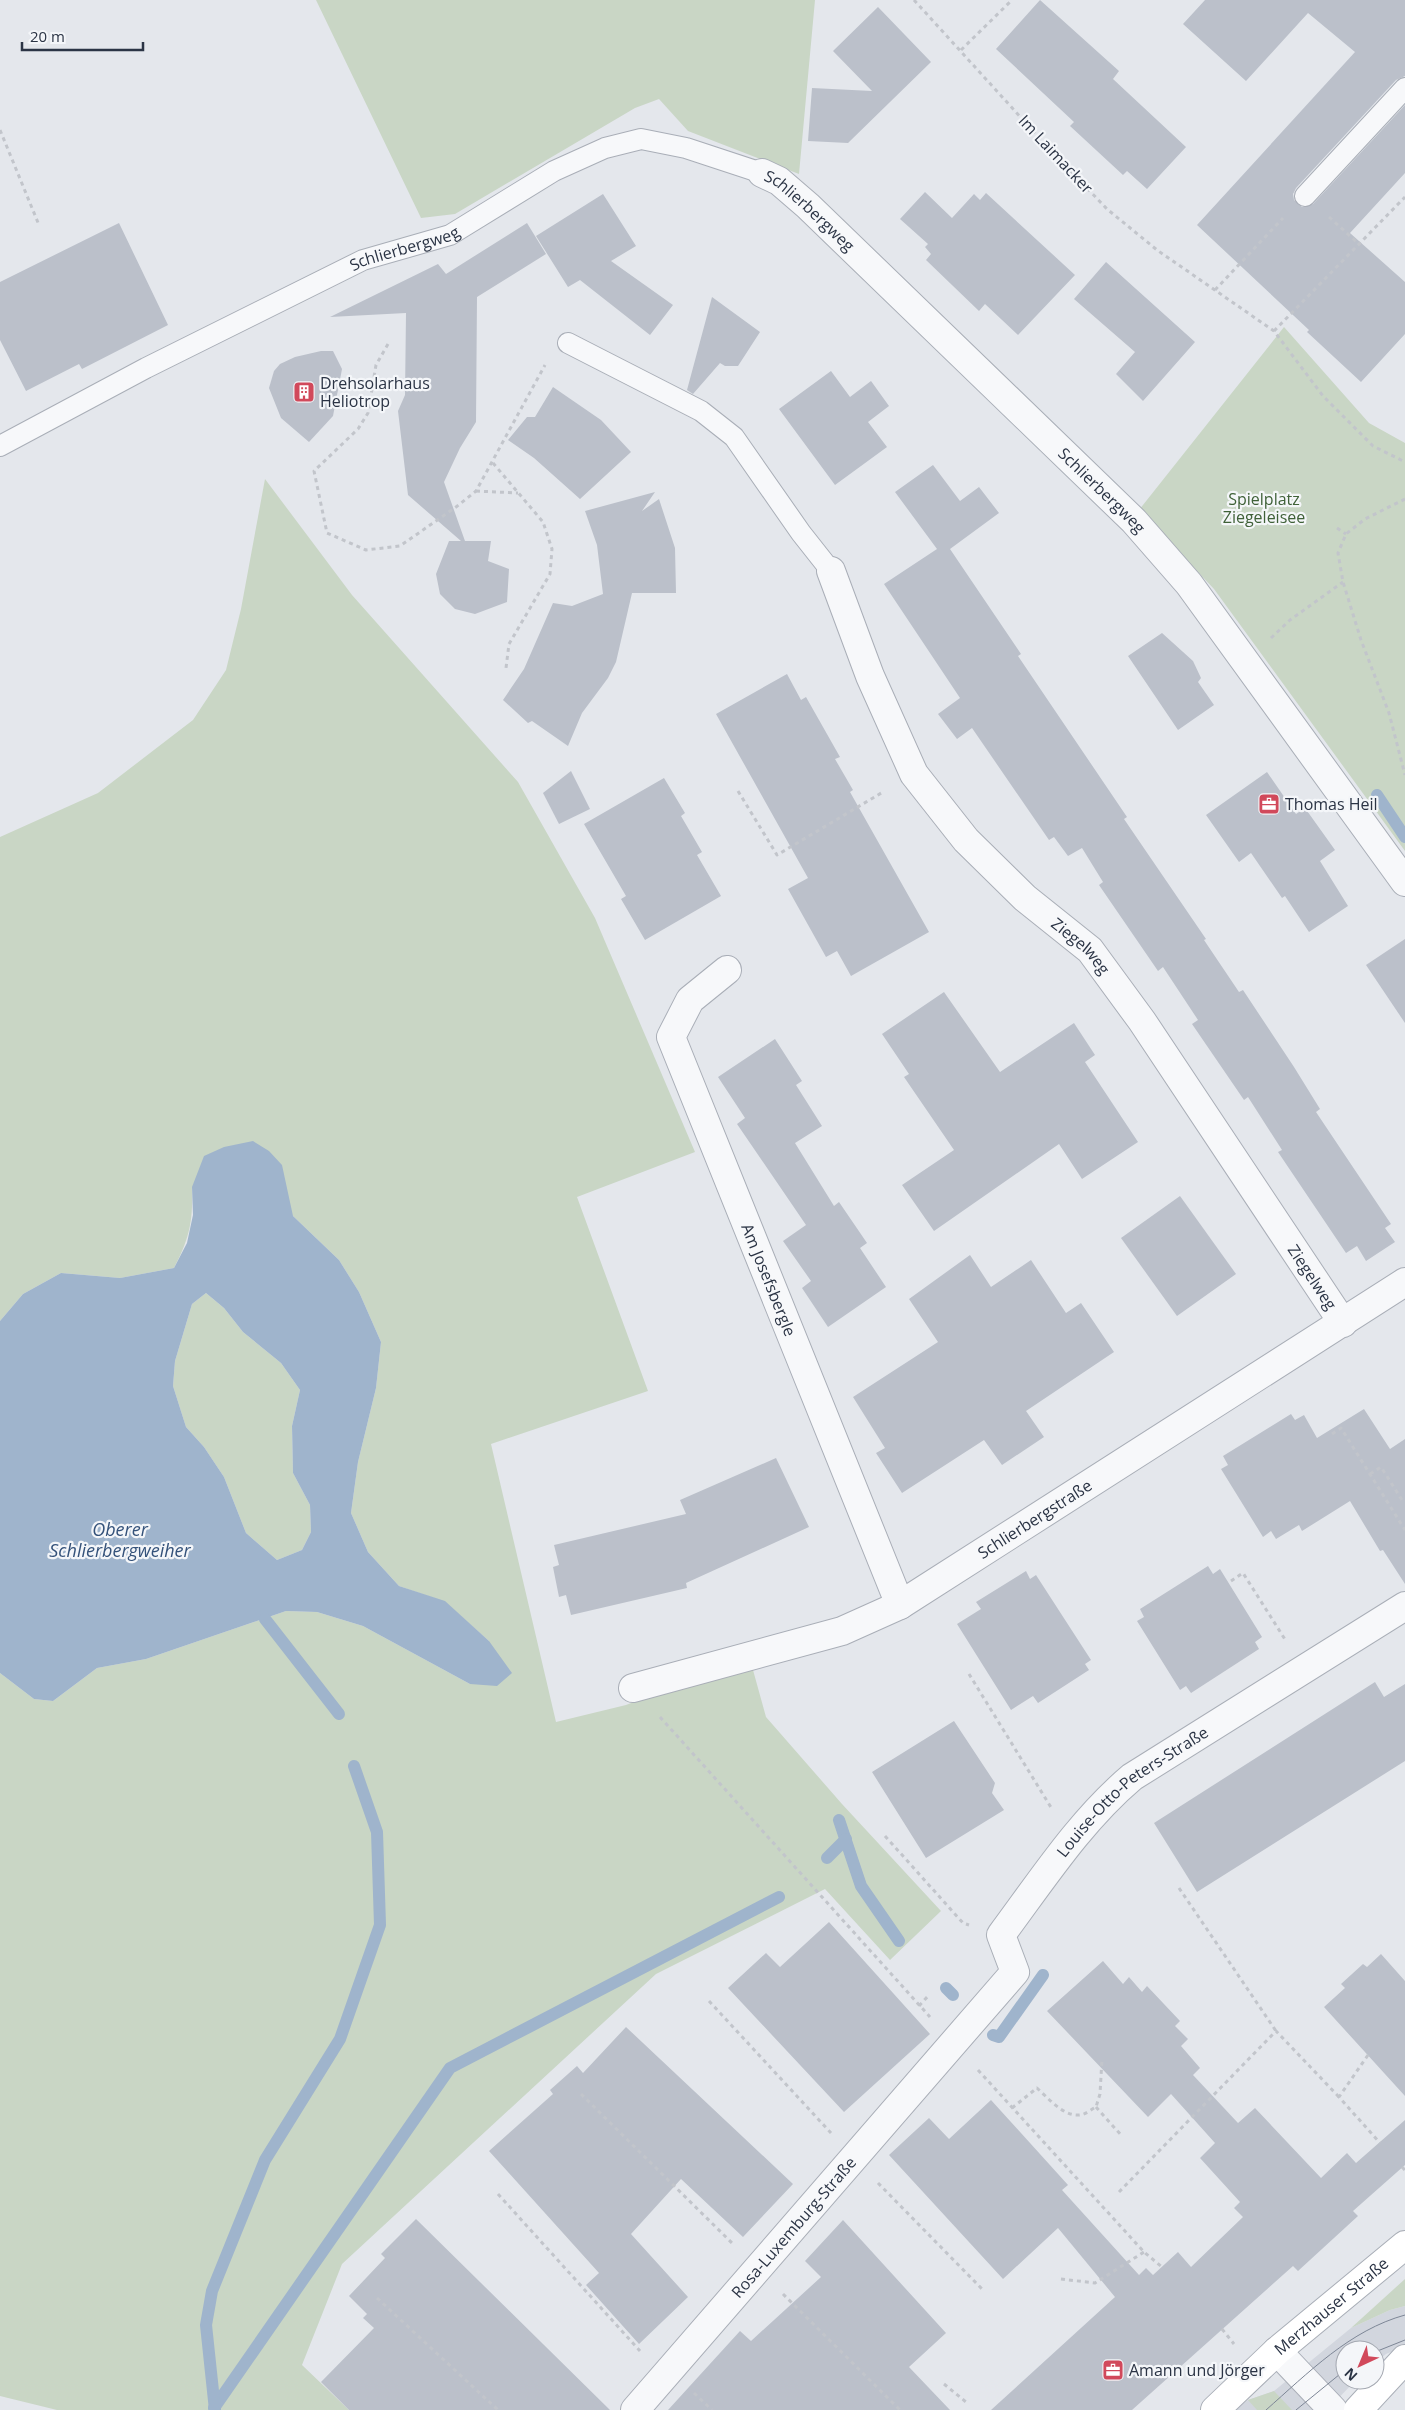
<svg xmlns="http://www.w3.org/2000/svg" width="1405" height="2410" font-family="'Open Sans',sans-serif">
<rect width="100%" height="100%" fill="#e4e7ec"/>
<path fill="#d2d6de" d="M 1405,2306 L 1405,2346 L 1386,2354 L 1375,2363 L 1375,2350 L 1345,2350 L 1345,2380 L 1356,2380 L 1327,2410 L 1235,2410 L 1248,2400 L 1274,2391 L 1351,2328 L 1390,2310 Z"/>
<g fill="#c9d6c5">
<path d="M 316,0 L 815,0 L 799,174 L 688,131 L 659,99 L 635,108 L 455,214 L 421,218 Z"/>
<path d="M 1284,327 L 1369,423 L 1405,443 L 1405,851 L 1214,589 L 1139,510 Z"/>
<path d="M 265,479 L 352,595 L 518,782 L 595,918 L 695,1152 L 577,1197 L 648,1391 L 491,1444 L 556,1722 L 626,1705 L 668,1689 L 753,1670 L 766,1717 L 842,1804 L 941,1911 L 890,1960 L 825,1889 L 656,1974 L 342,2264 L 302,2365 L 349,2410 L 57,2410 L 0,2396 L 0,1673 L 34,1699 L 53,1701 L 97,1668 L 146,1659 L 286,1611 L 317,1612 L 363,1626 L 470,1684 L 489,1641 L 445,1602 L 399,1586 L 368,1552 L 351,1513 L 358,1462 L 376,1388 L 381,1342 L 359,1292 L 339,1260 L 293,1216 L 192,1187 C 193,1221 190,1237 174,1268 L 120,1278 L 61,1273 L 23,1294 L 0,1321 L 0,837 L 98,793 L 193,720 L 226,670 L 241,609 Z"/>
<path d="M 206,1293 L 224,1308 L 243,1332 L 281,1363 L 300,1390 L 292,1426 L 293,1473 L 310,1505 L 311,1532 L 302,1550 L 277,1560 L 246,1533 L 224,1477 L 204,1447 L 186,1427 L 173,1386 L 175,1361 L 192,1304 Z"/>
<path d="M 1405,2279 L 1405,2306 L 1390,2310 L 1351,2328 Z"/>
<path d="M 1274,2391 L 1292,2410 L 1257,2410 L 1248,2400 Z"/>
</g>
<path fill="#9fb4cc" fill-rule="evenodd" d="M 253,1141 L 269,1151 L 282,1165 L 293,1216 L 339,1260 L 359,1292 L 381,1342 L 376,1388 L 358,1462 L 351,1513 L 368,1552 L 399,1586 L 445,1601 L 489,1641 L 512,1673 L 497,1686 L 470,1684 L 363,1626 L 317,1612 L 286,1611 L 146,1659 L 97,1668 L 53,1701 L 34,1699 L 0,1673 L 0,1321 L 23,1294 L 61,1273 L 120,1278 L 174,1268 L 187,1243 L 193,1215 L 192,1187 L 204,1156 L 224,1147 ZM 206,1293 L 224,1308 L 243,1332 L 281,1363 L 300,1390 L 292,1426 L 293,1473 L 310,1505 L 311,1532 L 302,1550 L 277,1560 L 246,1533 L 224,1477 L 204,1447 L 186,1427 L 173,1386 L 175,1361 L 192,1304 Z"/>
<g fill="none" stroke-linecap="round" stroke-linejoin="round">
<g stroke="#9fb4cc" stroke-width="12">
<path d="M 1377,795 L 1405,837"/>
<path d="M 265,1619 L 339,1714"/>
<path d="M 839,1820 L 861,1886 L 899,1941"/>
<path d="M 827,1858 L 846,1839"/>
<path d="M 946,1988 L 953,1995"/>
<path d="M 993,2035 L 999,2037 L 1043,1975"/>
<path d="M 214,2408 L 450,2068 L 779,1897"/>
<path d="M 215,2410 L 206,2325 L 212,2291 L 265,2160 L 340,2039 L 380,1925 L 377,1832 L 354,1766"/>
</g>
</g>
<g fill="#bbc0ca">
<path d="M 1040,0 L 1119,71 L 1113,79 L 1186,147 L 1147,189 L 1127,171 L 1123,175 L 1070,126 L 1074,122 L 996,49 Z"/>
<path d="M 1205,0 L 1405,0 L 1405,76 L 1396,80 L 1296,188 L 1293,194 L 1294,200 L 1302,207 L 1313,204 L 1405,105 L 1405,173 L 1350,233 L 1405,282 L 1405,334 L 1361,382 L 1307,332 L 1309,330 L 1197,225 L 1355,52 L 1308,13 L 1246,81 L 1183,24 Z"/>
<path d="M 878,7 L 931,62 L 848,143 L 808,141 L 812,88 L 872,91 L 833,51 Z"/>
<path d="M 925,192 L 952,218 L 974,194 L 980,200 L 986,193 L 1075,275 L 1018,335 L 985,304 L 979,311 L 926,260 L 931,254 L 925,247 L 928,244 L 900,219 Z"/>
<path d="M 603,194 L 636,246 L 611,261 L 673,305 L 650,335 L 580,280 L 568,287 L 536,236 Z"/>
<path d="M 119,223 L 168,325 L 82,369 L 79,364 L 26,391 L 0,340 L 0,282 Z"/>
<path d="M 527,223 L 546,254 L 477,297 L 476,422 L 460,448 L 444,482 L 465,541 L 491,541 L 488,561 L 509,569 L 507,602 L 475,614 L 455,609 L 440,594 L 436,574 L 449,541 L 461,541 L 408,495 L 398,411 L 405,395 L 406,313 L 330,317 L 438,264 L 446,274 Z"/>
<path d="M 1106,262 L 1195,342 L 1143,401 L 1116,374 L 1135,352 L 1074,299 Z"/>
<path d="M 712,297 L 760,332 L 738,366 L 725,366 L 720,363 L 693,394 L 687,390 Z"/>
<path d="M 321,351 L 333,351 L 342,369 L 333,416 L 309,442 L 281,418 L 269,388 L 274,371 L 280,364 L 295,357 Z"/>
<path d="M 831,371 L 850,397 L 871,381 L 889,406 L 868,422 L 887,447 L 835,485 L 779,409 Z"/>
<path d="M 553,387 L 601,420 L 631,452 L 580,499 L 534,458 L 508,440 L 527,417 L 535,417 Z"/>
<path d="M 933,465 L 960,501 L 979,487 L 999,513 L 950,549 L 1021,654 L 1018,656 L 1127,817 L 1124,819 L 1206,939 L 1204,940 L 1239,992 L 1243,990 L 1294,1067 L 1320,1109 L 1316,1112 L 1391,1224 L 1385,1228 L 1395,1242 L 1366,1261 L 1357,1246 L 1346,1253 L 1278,1152 L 1282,1150 L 1248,1097 L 1244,1100 L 1192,1024 L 1198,1020 L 1163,967 L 1158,971 L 1099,885 L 1103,882 L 1082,848 L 1068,856 L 1054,837 L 1049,840 L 972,728 L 957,739 L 938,714 L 960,698 L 884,584 L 937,549 L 895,492 Z"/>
<path d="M 655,492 L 642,511 L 659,499 L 675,548 L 676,593 L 632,593 L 616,662 L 608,678 L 582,713 L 568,746 L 532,721 L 528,723 L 503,700 L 524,669 L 553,603 L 572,606 L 603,594 L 597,545 L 585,511 Z"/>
<path d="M 1162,633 L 1193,661 L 1201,678 L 1198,682 L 1214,705 L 1178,730 L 1128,656 Z"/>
<path d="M 787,674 L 801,700 L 806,697 L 840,757 L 835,759 L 853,790 L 850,792 L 929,932 L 851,976 L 837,951 L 826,957 L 788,889 L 808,878 L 716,714 Z"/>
<path d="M 571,771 L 590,809 L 559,824 L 543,793 Z"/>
<path d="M 1267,772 L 1296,814 L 1305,808 L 1335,850 L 1320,861 L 1348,906 L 1309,932 L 1285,896 L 1282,898 L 1251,853 L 1239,862 L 1206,815 Z"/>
<path d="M 664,778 L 685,813 L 681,816 L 702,852 L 697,855 L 721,896 L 645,940 L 621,899 L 626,896 L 584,824 Z"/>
<path d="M 1405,939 L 1405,1023 L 1366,965 Z"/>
<path d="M 944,992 L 1000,1072 L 1074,1023 L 1095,1055 L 1085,1062 L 1138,1142 L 1082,1179 L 1059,1144 L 934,1231 L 902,1185 L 954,1150 L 904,1077 L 909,1074 L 882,1034 Z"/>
<path d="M 775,1039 L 802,1081 L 796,1085 L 822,1126 L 795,1143 L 834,1206 L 839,1202 L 867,1243 L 860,1248 L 886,1287 L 828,1327 L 802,1288 L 811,1281 L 783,1241 L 806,1225 L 737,1124 L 745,1118 L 718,1077 Z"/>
<path d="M 1180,1196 L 1236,1274 L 1177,1316 L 1121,1238 Z"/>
<path d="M 970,1255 L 991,1287 L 1031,1260 L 1066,1313 L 1081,1303 L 1114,1352 L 1026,1411 L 1044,1437 L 1002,1465 L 984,1440 L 902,1493 L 876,1453 L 885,1448 L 853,1397 L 938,1342 L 909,1299 Z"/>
<path d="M 1364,1409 L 1390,1449 L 1405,1439 L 1405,1584 L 1383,1550 L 1380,1551 L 1350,1501 L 1302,1531 L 1299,1525 L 1276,1539 L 1271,1531 L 1263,1537 L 1221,1469 L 1228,1465 L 1223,1456 L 1291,1414 L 1295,1420 L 1304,1415 L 1317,1438 Z"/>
<path d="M 776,1458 L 809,1527 L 686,1583 L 687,1588 L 571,1615 L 566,1595 L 559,1597 L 553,1567 L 559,1565 L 554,1545 L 686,1514 L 680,1500 Z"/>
<path d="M 1208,1566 L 1213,1574 L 1220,1569 L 1262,1637 L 1255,1642 L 1259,1649 L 1191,1693 L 1186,1686 L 1180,1690 L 1137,1621 L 1144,1617 L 1140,1609 Z"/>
<path d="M 1026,1571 L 1030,1579 L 1036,1575 L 1091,1660 L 1085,1664 L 1089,1670 L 1038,1703 L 1033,1696 L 1011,1710 L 957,1624 L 981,1609 L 976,1602 Z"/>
<path d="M 1375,1682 L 1384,1697 L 1405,1684 L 1405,1761 L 1197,1892 L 1154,1823 Z"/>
<path d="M 954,1721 L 995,1783 L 992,1793 L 1004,1810 L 926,1858 L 872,1772 Z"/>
<path d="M 829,1922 L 930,2034 L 844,2112 L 728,1988 L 766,1953 L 780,1967 Z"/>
<path d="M 1381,1954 L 1405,1981 L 1405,2096 L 1324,2007 L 1345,1988 L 1341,1984 L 1363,1964 L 1367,1967 Z"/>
<path d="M 1103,1961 L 1123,1984 L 1129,1977 L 1142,1992 L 1147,1986 L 1180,2021 L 1175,2026 L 1188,2039 L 1181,2046 L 1200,2068 L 1193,2075 L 1238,2123 L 1255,2108 L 1321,2178 L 1347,2153 L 1356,2163 L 1405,2120 L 1405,2165 L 1353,2211 L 1358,2216 L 1298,2271 L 1293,2266 L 1132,2410 L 991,2410 L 1115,2297 L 1058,2228 L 1003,2279 L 889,2155 L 929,2118 L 949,2139 L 991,2100 L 1068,2185 L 1062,2190 L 1139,2275 L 1146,2268 L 1153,2275 L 1178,2252 L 1191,2267 L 1243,2217 L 1234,2208 L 1240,2202 L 1200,2158 L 1215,2143 L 1171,2094 L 1148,2117 L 1047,2011 Z"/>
<path d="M 626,2027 L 793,2184 L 743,2237 L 681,2179 L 631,2234 L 688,2297 L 639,2344 L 586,2285 L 599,2273 L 489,2151 L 553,2094 L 550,2090 L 577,2066 L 583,2073 Z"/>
<path d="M 416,2219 L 543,2344 L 610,2410 L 349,2410 L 321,2382 L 374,2328 L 363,2318 L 367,2314 L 349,2296 L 385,2258 L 381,2254 Z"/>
<path d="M 843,2220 L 946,2333 L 909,2367 L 950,2410 L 668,2410 L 740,2331 L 751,2341 L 821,2277 L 805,2261 Z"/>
</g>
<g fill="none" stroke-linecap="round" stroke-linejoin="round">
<g stroke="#a9aeb7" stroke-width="22">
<g id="service">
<path d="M 1305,196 L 1405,88"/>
<path d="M 568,343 L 701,411 L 734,437 L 801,533 L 831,571"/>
<path id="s1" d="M 0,446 L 146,368 L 363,260 L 450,235 L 554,171 L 605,148 L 641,139 L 686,148 L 762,173"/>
</g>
</g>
<g stroke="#a9aeb7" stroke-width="30">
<g id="minor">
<path id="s2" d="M 762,173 L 779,181 L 808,206 L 1134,521 L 1189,584 L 1405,882"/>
<path id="s3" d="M 831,571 L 870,676 L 914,774 L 966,840 L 1025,898 L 1090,950 L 1142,1021 L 1343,1323"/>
<path id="s4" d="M 727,970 L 690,1000 L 671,1037 L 900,1605"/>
<path id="s5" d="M 633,1688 L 842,1631 L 900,1605 L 1405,1282"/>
<path d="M 1277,2351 L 1333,2410"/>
<path id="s6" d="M 635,2410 L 1015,1972 L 1001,1935 C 1042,1880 1080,1821 1132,1777 L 1405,1606"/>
</g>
</g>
<g stroke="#a9aeb7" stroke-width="30">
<g id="secondary">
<path id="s7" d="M 1215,2410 L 1277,2351 L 1405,2245"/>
<path d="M 1358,2410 L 1405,2359"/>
</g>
</g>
<g stroke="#c2c5cb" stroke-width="3" stroke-dasharray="4 4" stroke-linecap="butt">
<path d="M 914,0 L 1045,144 L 1107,209 L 1157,250 L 1274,331 L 1323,396 L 1373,446 L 1405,462"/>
<path d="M 961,50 L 1012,0"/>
<path d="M 0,130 L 39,225"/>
<path d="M 1329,217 L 1360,245"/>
<path d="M 1215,290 L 1283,218"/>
<path d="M 1274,331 L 1405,197"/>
<path d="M 388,344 L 376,365 L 368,413 L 358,429 L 314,471 L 327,533 L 366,550 L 400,546 L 456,507 L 476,491 L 545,365"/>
<path d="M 493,463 L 543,522 L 552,549 L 550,574 L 509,644 L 506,668"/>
<path d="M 476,491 L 518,493"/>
<path d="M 1405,499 L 1365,519 L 1346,534 L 1338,553 L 1343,582 L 1361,640 L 1389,713 L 1405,775"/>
<path d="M 1337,528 L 1346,534"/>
<path d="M 1271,638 L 1290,620 L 1343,582"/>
<path d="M 738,791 L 777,855 L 883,792"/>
<path d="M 1332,1434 L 1341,1428 L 1405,1530"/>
<path d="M 1370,1474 L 1381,1467 L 1402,1500"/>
<path d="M 1231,1581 L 1243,1573 L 1286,1641"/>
<path d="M 969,1674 L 1052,1809"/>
<path d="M 660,1717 L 930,2017"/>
<path d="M 885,1836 L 963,1923 L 969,1925"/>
<path d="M 1179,1888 L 1276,2031"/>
<path d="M 709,2001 L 831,2133"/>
<path d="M 919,2006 L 929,1995"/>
<path d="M 1368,2055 L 1339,2097 L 1380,2143"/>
<path d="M 978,2070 L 1144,2252 L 1162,2267"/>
<path d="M 581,2094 L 733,2244"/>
<path d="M 1096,2107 L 1121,2135"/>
<path d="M 1012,2108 L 1037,2088 C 1047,2097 1062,2115 1077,2115 C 1084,2116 1090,2110 1096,2107 L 1100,2094 L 1102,2059"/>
<path d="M 1402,2167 L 1405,2170"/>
<path d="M 878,2183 L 983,2290"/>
<path d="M 1119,2192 L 1276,2031 L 1339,2097"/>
<path d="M 498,2194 L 640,2351"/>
<path d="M 1061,2279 L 1095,2283 L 1144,2252"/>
<path d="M 783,2294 L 900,2410"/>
<path d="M 377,2298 L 498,2410"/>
<path d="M 1222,2329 L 1234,2344"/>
<path d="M 944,2384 L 966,2402"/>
<path d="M 694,2393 L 712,2410"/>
</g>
<use href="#service" stroke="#f7f8fa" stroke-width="20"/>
<use href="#minor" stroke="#f7f8fa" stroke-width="28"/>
<use href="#secondary" stroke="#fff" stroke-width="28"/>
<g stroke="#7d8696" stroke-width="1">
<path d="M 1375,2352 L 1405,2340"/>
<path d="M 1266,2410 C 1308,2373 1350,2330 1405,2315"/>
<path d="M 1296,2410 L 1345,2370"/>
</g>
</g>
<defs>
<g id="building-square" transform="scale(1.125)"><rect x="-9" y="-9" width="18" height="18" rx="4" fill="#d1495b" stroke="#f4f6f9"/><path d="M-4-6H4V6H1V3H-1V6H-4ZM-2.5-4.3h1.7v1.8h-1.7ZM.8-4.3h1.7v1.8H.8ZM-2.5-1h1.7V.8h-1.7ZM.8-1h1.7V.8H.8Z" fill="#fff"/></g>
<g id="office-square" transform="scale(1.125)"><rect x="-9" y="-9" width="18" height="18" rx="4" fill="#d1495b" stroke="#f4f6f9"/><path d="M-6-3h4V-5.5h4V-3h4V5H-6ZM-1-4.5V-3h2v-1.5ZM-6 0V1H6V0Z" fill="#fff"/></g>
</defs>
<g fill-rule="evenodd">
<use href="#building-square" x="304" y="392"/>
<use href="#office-square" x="1269" y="804"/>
<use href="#office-square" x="1113" y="2370"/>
</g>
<g text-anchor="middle" stroke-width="4.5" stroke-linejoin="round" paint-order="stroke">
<g font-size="16" fill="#2b3445" stroke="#f4f6f9">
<text transform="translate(1056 154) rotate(47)" y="6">Im Laimacker</text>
<text dy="6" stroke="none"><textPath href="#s2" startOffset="61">Schlierbergweg</textPath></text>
<text dy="6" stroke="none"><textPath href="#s1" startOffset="451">Schlierbergweg</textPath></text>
<text dy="6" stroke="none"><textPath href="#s2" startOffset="466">Schlierbergweg</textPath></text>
<text dy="6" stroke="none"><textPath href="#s3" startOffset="460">Ziegelweg</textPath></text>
<text dy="6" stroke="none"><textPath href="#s3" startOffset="865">Ziegelweg</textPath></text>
<text dy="6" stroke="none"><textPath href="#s4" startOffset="351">Am Josefsbergle</textPath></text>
<text dy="6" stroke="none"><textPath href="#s5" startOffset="440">Schlierbergstraße</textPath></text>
<text dy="6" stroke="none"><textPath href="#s6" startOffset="816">Louise-Otto-Peters-Straße</textPath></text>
<text dy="6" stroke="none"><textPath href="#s6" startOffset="242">Rosa-Luxemburg-Straße</textPath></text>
<text dy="6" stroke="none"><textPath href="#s7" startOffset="156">Merzhauser Straße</textPath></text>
</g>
<g font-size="16" fill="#2b3445" stroke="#f4f6f9" text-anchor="start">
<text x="320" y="389">Drehsolarhaus<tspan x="320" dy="18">Heliotrop</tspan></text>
<text x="1285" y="810">Thomas Heil</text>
<text x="1129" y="2376">Amann und Jörger</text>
</g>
<g font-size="16" fill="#3f6138" stroke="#f4f6f9">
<text x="1264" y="505">Spielplatz<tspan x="1264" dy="18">Ziegeleisee</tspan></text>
</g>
<g font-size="18" font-style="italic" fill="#34527a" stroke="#f4f6f9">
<text x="120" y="1536">Oberer<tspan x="120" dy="21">Schlierbergweiher</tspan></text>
</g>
</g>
<g transform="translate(1360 2365) rotate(224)"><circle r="24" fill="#f4f6f9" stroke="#a4a8b1"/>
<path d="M0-4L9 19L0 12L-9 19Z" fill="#d1495b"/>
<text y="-8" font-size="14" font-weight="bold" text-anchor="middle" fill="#2b3445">N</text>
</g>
<path d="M22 42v8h121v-8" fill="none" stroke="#2b3445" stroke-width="2.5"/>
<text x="30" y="42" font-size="15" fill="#2b3445" stroke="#f4f6f9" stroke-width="4" paint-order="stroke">20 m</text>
</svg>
